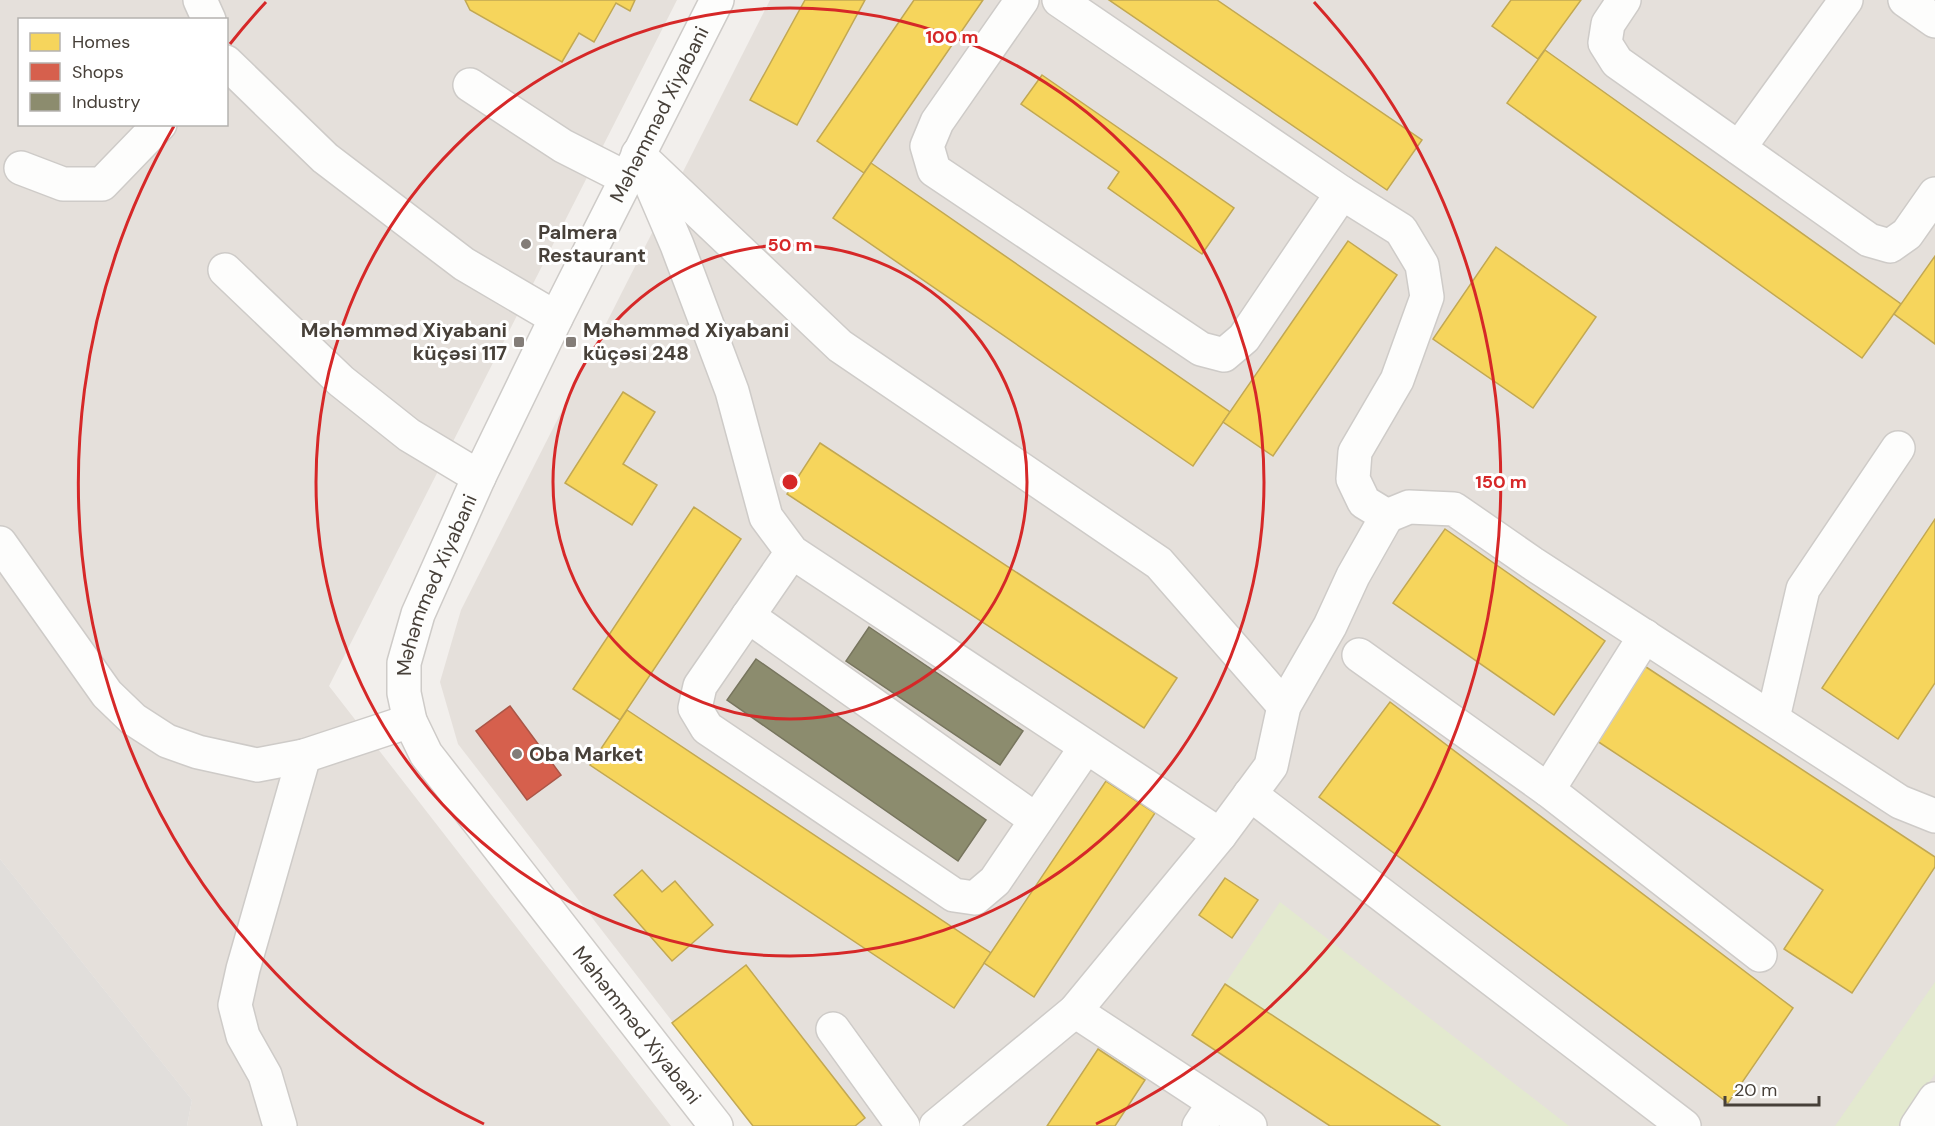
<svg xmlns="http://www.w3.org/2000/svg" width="1935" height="1126" font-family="'DM Sans',sans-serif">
<rect width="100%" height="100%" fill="#f2efec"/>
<g fill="#e5e0db" fill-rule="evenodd">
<path d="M 0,0 L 677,0 L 329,686 L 671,1126 L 187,1126 L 192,1100 L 0,859 ZM 20,20 L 226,20 L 226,124 L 20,124 Z"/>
<path d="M 770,0 L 1935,0 L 1935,1126 L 753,1126 L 458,744 L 440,682 L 461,610 Z"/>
</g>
<path fill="#e1dedb" d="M 0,859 L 192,1100 L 187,1126 L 0,1126 Z"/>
<g fill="#e3e9cf">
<path d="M 1280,902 L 1569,1126 L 1440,1126 L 1225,984 Z"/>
<path d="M 1935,982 L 1935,1074 L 1898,1126 L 1835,1126 Z"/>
</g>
<g fill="#f6d55c" stroke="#c2a852" stroke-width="1.5">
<path d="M 465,0 L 635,0 L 630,11 L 616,3 L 594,42 L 579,33 L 562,62 L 470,10 Z"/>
<path d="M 805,0 L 865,0 L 797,125 L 750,100 Z"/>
<path d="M 914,0 L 983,0 L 864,173 L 817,141 Z"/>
<path d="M 1109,0 L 1217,0 L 1422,140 L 1387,190 Z"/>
<path d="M 1511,0 L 1581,0 L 1538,59 L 1492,26 Z"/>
<path d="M 1545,50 L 1901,304 L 1862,358 L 1507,103 Z"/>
<path d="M 1042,75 L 1234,208 L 1202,254 L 1108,188 L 1119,172 L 1021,104 Z"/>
<path d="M 871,163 L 1230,412 L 1193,466 L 833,218 Z"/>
<path d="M 1348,241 L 1397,275 L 1273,456 L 1223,422 Z"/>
<path d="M 1496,247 L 1596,317 L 1533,408 L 1433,339 Z"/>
<path d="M 1935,256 L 1935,344 L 1894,314 Z"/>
<path d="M 623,392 L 655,412 L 623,464 L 657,485 L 632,525 L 565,483 Z"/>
<path d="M 820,443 L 1177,678 L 1144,728 L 787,494 Z"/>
<path d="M 694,507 L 741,539 L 620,720 L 573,689 Z"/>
<path d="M 1935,519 L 1935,683 L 1898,739 L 1822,688 Z"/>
<path d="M 1445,529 L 1605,641 L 1554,715 L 1393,603 Z"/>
<path d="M 1643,665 L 1935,857 L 1935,867 L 1852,993 L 1784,949 L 1823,890 L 1594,739 Z"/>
<path d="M 1390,702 L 1793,1008 L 1728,1103 L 1319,797 Z"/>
<path d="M 627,710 L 991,953 L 954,1008 L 590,765 Z"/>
<path d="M 1106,781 L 1155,813 L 1034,997 L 984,963 Z"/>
<path d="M 642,870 L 662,892 L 675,881 L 713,925 L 672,961 L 614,895 Z"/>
<path d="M 1225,878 L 1258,900 L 1232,938 L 1199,915 Z"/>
<path d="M 746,965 L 865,1118 L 855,1126 L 753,1126 L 672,1023 Z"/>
<path d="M 1225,984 L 1440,1126 L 1330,1126 L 1192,1035 Z"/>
<path d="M 1098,1049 L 1145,1080 L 1115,1126 L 1047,1126 Z"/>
</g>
<path fill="#d6604d" stroke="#ab5647" stroke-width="1.5" d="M 510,706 L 561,775 L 527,800 L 476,731 Z"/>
<g fill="#8c8c6e" stroke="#77755e" stroke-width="1.5">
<path d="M 869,627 L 1023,731 L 1000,765 L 846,661 Z"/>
<path d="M 756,659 L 986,820 L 958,861 L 727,700 Z"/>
</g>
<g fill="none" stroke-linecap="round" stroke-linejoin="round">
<g stroke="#cecbc8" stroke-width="36">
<g id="minor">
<path d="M 200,0 L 209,20"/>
<path d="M 1022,0 L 937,122 L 927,146 L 934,170 L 1201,349 L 1224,355 L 1244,338 L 1342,193"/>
<path d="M 1624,0 L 1608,24 L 1605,43 L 1617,62 L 1869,240 L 1890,246 L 1907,234 L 1935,194"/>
<path d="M 1905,0 L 1935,21"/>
<path d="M 226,62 L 325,158 L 464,264 L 556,318"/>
<path d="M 470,85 L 563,146 L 626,178"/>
<path d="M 1739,148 L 1846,0"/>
<path d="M 638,154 L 677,245 L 732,391 L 766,517 L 792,552 L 1220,835"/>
<path d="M 647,163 L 840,346 L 1159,563 L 1284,706"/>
<path d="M 21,168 L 63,184 L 102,184 L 160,124"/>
<path d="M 225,270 L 341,381 L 409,435 L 479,477"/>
<path d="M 1387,516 L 1409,507 L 1454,509 L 1532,563 L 1900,802 L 1935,816"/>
<path d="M 0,543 L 107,694 L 133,719 L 167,741 L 198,752 L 257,765 L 304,756 L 410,721"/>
<path d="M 792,552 L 700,686 L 695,708 L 707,728 L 954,895 L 975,898 L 995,881 L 1086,747"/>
<path d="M 748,616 L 1036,820"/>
<path d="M 1359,655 L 1548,790 L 1645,636"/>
<path d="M 1773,718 L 1803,589 L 1898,448"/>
<path d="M 1548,790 L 1760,955"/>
<path d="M 1250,794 L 1684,1126"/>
<path d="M 1075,1011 L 1250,1126"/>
<path d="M 833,1029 L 903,1126"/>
<path d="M 280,1126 L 265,1075 L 243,1036 L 235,1005 L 243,969 L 304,756"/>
<path id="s1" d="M 716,1126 L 426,754 L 410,721 L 404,693 L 404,663 L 418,614 L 479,477 L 556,318 L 717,0"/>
<path d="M 936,1126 L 1075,1011 L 1220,835 L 1271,766 L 1284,706 L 1330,626 L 1353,576 L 1387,516 L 1364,502 L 1353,479 L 1355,452 L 1397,380 L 1427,297 L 1422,265 L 1401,230 L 1342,193 L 1059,0"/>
<path d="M 1199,1126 L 1214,1103"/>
<path d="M 1917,1126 L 1935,1099"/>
</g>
</g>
<use href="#minor" stroke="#fdfdfc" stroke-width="33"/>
</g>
<g fill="none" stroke="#d62828" stroke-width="3">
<circle cx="790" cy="482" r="237"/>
<circle cx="790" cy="482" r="474"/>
<path d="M484 1124A711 711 0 0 1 174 126M230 44A711 711 0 0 1 266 2M1314 2A711 711 0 0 1 1096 1124"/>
</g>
<g fill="#837d78" stroke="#fff" stroke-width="2">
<circle cx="526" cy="244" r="6"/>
<rect x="513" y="336" width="12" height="12" rx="3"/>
<rect x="565" y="336" width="12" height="12" rx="3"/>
<circle cx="517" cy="754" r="6"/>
</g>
<g text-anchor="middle" stroke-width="6" stroke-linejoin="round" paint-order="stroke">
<g font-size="20" fill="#474039" stroke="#fff">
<text dy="7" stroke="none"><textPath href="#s1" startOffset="1173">Məhəmməd Xiyabani</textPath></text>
<text dy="7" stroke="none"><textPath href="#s1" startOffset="651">Məhəmməd Xiyabani</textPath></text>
<text transform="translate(637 1025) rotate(52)" y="7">Məhəmməd Xiyabani</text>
</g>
<g font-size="20" font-weight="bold" fill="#474039" stroke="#fff" text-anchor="start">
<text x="538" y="239">Palmera<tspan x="538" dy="23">Restaurant</tspan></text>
<text x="507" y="337" text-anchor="end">Məhəmməd Xiyabani<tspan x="507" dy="23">küçəsi 117</tspan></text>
<text x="583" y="337">Məhəmməd Xiyabani<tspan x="583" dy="23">küçəsi 248</tspan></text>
<text x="529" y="761">Oba Market</text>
</g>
</g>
<circle cx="790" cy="482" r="9" fill="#d62828" stroke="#fff" stroke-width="3"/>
<g font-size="18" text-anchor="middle" font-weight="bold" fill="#d62828" stroke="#fff" stroke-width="6" stroke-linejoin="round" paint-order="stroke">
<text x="952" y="43">100 m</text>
<text x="790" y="251">50 m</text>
<text x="1501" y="488">150 m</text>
</g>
<rect x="18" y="18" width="210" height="108" fill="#ffffff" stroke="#b5b3b0" stroke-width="1.5"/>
<rect x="30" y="33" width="30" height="18" fill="#f6d55c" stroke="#b5b3b0" stroke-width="1.5"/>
<text x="72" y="48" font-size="18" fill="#474039">Homes</text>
<rect x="30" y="63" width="30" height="18" fill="#d6604d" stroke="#b5b3b0" stroke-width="1.5"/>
<text x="72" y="78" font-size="18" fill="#474039">Shops</text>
<rect x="30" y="93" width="30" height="18" fill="#8c8c6e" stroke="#b5b3b0" stroke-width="1.5"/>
<text x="72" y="108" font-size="18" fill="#474039">Industry</text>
<path d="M1725 1096v9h94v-9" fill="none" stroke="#474039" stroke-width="3"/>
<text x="1734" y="1096" font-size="18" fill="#474039" stroke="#ffffff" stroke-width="4.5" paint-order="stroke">20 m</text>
</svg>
